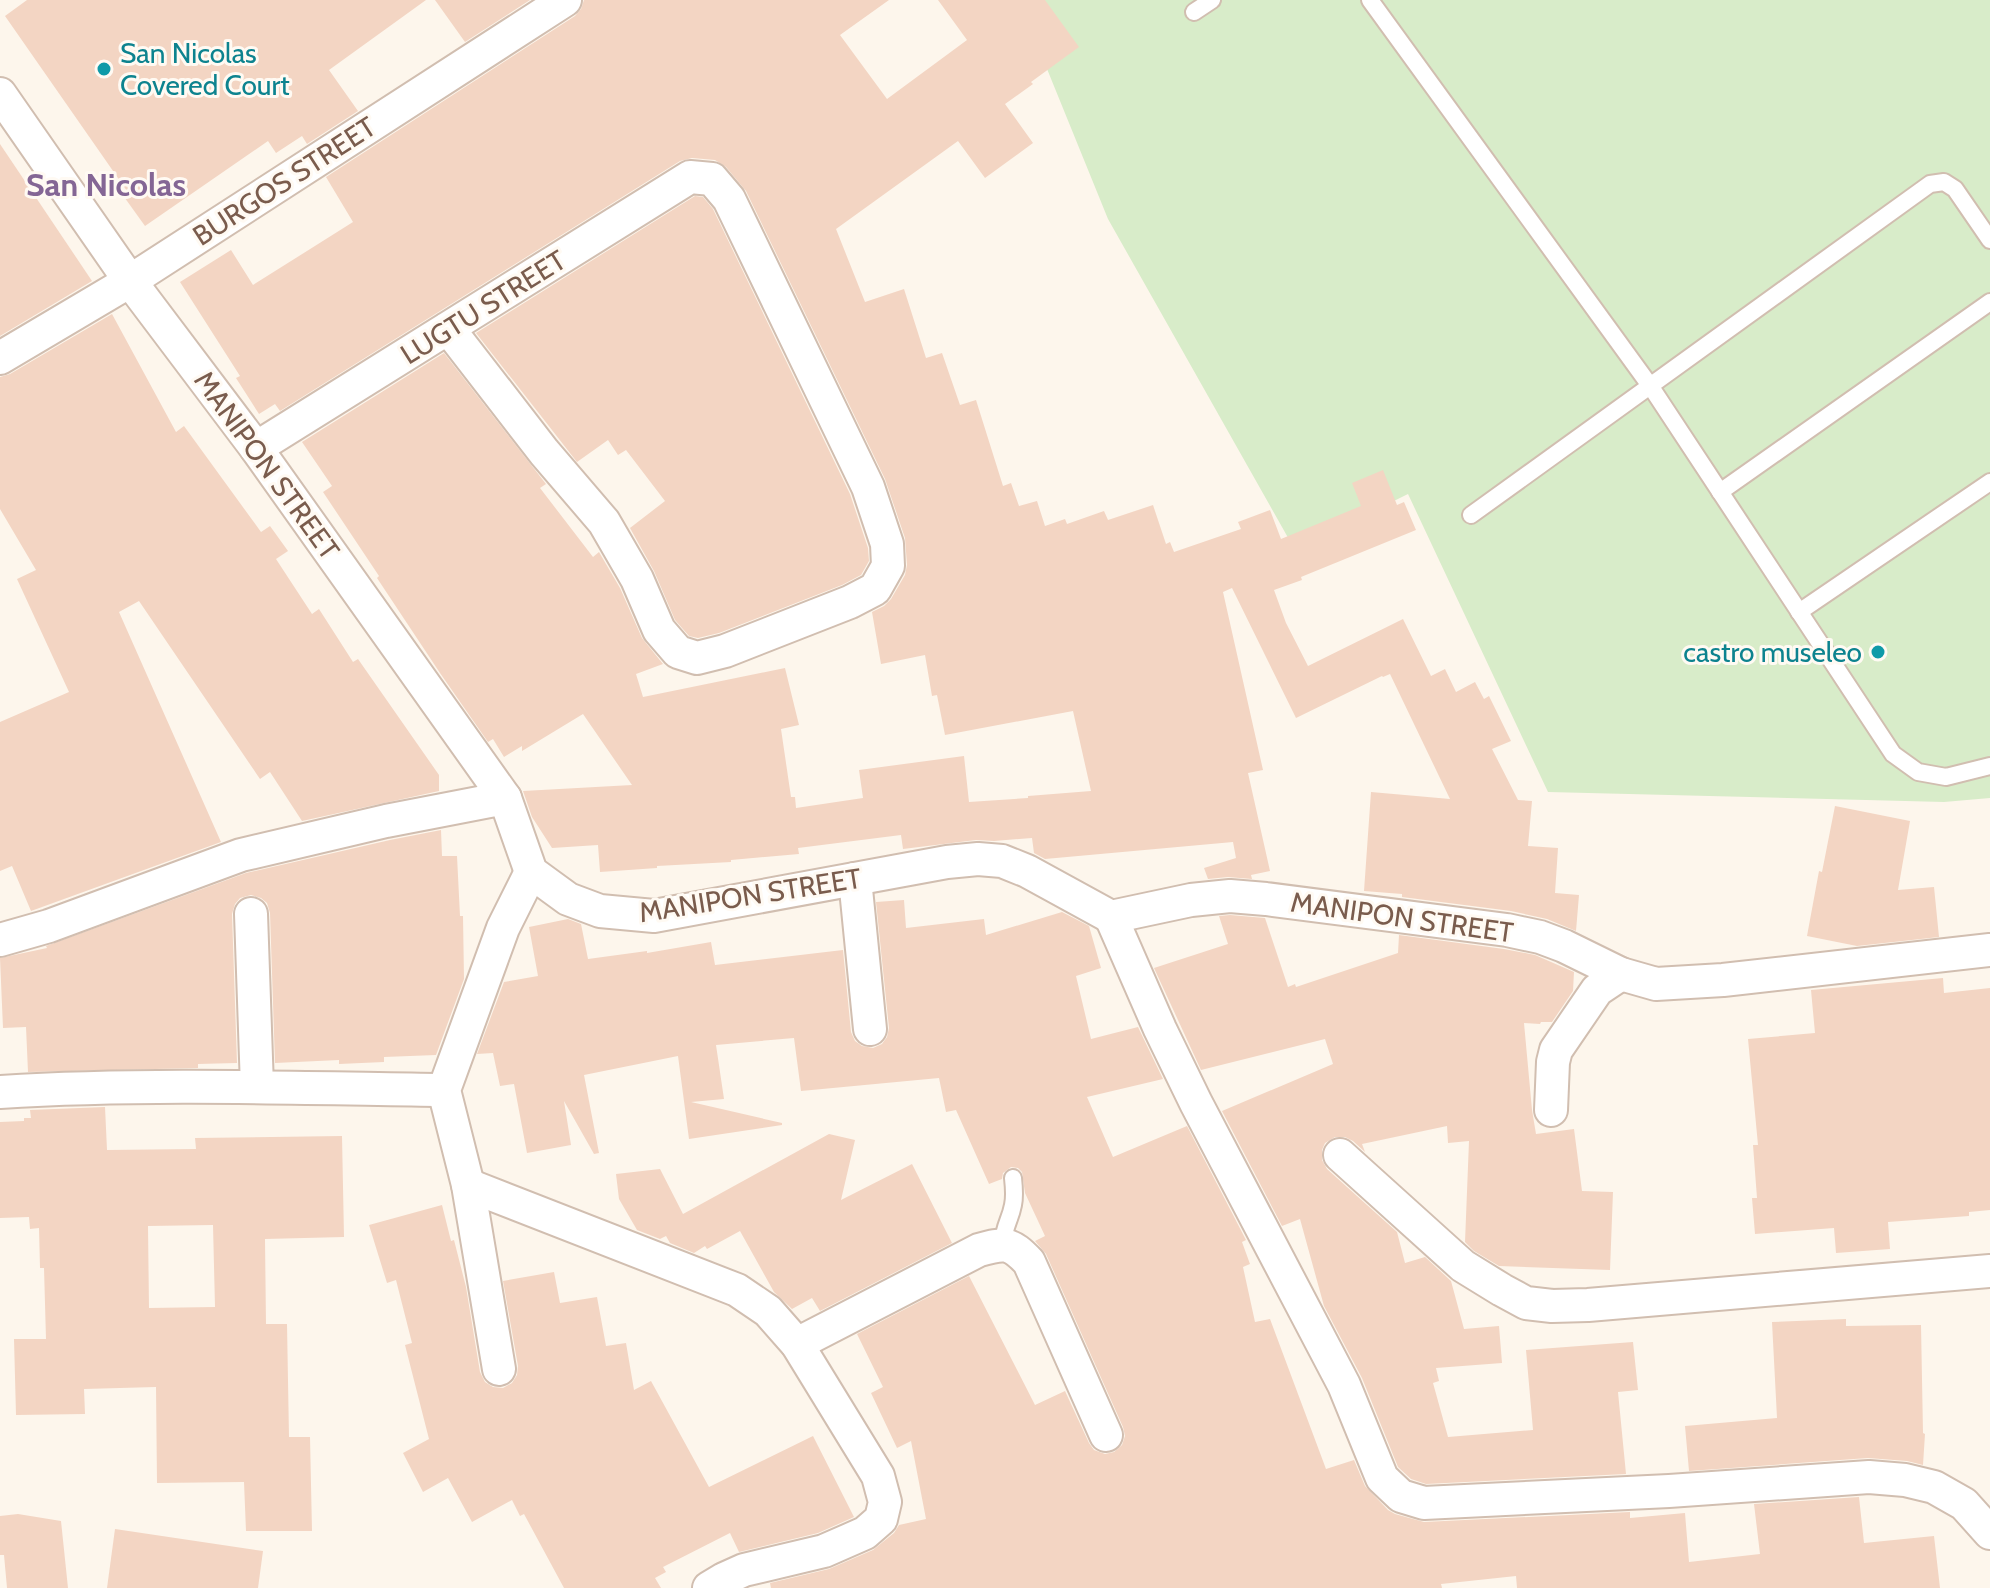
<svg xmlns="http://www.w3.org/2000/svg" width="1990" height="1588" font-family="Cabin,sans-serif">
<rect width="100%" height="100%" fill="#fdf6ec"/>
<path fill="#d8ecc9" d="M 1019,0 L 1990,0 L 1990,798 L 1944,802 L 1548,792 L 1408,494 L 1295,550 L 1108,219 Z"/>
<g fill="#f3d5c3" fill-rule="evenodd">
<path d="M 27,0 L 426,0 L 329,70 L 358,111 L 307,144 L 302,136 L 276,153 L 268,141 L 145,226 L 122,194 L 127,191 L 5,16 Z"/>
<path d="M 435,0 L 530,0 L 465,42 Z"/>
<path d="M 584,0 L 889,0 L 840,35 L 887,99 L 967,40 L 938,0 L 1045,0 L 1079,47 L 1031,82 L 1033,84 L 1005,104 L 1033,143 L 985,178 L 958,141 L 836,229 L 865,302 L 904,289 L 926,358 L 942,353 L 960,405 L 976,400 L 1003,486 L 1011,483 L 1019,506 L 1037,501 L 1045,526 L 1065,519 L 1067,524 L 1104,511 L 1108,520 L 1153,505 L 1166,544 L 1170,542 L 1174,552 L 1241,529 L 1238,522 L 1270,510 L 1281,539 L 1361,506 L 1352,483 L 1383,470 L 1397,505 L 1404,502 L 1416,530 L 1301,577 L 1302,580 L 1274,590 L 1286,623 L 1308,666 L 1403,619 L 1431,676 L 1445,669 L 1456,692 L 1475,682 L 1484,699 L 1489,696 L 1511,741 L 1492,749 L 1518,800 L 1532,801 L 1528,846 L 1558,848 L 1555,893 L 1579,895 L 1576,931 L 1547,919 L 1511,911 L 1402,897 L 1402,894 L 1364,891 L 1371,792 L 1450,799 L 1390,674 L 1383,677 L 1382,676 L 1296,718 L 1232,588 L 1223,592 L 1263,770 L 1248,773 L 1270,871 L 1251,875 L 1252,879 L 1228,877 L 1208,879 L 1204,868 L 1236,858 L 1233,842 L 1045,859 L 1034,853 L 1032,838 L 994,841 L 976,840 L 903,849 L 901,835 L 798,848 L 799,854 L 731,860 L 731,862 L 657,866 L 657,868 L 600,872 L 598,845 L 552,848 L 532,817 L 523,791 L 632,785 L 583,714 L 522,751 L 522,746 L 504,757 L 493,739 L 488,742 L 440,673 L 377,578 L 379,576 L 323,492 L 332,486 L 302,442 L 444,353 L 546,484 L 540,488 L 593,557 L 599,552 L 620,588 L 642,638 L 663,664 L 636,674 L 643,697 L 785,668 L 799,725 L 781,729 L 791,797 L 795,797 L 796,808 L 863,798 L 859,770 L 964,756 L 969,802 L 1028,798 L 1028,796 L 1091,791 L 1073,711 L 945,735 L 937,695 L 932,696 L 925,655 L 881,664 L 872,612 L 884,606 L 891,599 L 905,575 L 907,565 L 905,538 L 885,479 L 746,191 L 726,167 L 715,160 L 692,158 L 680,161 L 280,411 L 275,404 L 259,414 L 236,378 L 240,376 L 180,282 L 231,250 L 253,285 L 353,222 L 326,177 L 575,16 L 581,9 Z"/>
<path d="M 0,144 L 92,281 L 0,336 Z"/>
<path d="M 695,196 L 703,197 L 713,209 L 850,494 L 868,548 L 869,561 L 861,575 L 842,585 L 719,633 L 698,638 L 689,636 L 675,620 L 654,571 L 630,528 L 665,501 L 626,450 L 618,455 L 608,440 L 577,462 L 476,333 Z"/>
<path d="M 112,314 L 176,432 L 184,426 L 261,532 L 270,526 L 288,551 L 276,559 L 312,614 L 319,609 L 353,662 L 358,659 L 439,775 L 439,791 L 302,821 L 270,772 L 260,779 L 139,601 L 119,612 L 221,842 L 31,911 L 12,866 L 0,871 L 0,722 L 69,692 L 17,579 L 36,570 L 0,509 L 0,377 L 10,374 Z"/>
<path d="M 1835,806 L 1910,821 L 1898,890 L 1934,887 L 1939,937 L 1857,946 L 1807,936 L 1819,871 L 1822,872 Z"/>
<path d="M 441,830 L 442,856 L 457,856 L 460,916 L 463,916 L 464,979 L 436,1055 L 384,1057 L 384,1062 L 339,1064 L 339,1060 L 275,1063 L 270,913 L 267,903 L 261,898 L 251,895 L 240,898 L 235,904 L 232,914 L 237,1063 L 198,1064 L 198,1068 L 28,1072 L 26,1027 L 3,1028 L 0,958 L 47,948 L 46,946 L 246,873 L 390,840 Z"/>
<path d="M 904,900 L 906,928 L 984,919 L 986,935 L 1062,912 L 1089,926 L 1101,968 L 1076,976 L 1091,1039 L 1138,1027 L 1163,1079 L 1087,1097 L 1113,1157 L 1187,1126 L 1246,1240 L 1242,1242 L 1250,1264 L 1243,1267 L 1255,1322 L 1270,1319 L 1326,1469 L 1354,1460 L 1365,1486 L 1388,1510 L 1395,1514 L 1424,1522 L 1630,1512 L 1630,1518 L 1685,1513 L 1689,1562 L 1760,1554 L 1754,1504 L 1859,1497 L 1864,1543 L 1934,1536 L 1940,1588 L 1517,1588 L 1516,1576 L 1441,1584 L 1442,1588 L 771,1588 L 770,1583 L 829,1569 L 873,1550 L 894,1533 L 899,1525 L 926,1519 L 911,1441 L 897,1448 L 871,1393 L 883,1387 L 857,1334 L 969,1276 L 1035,1405 L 1065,1391 L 1089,1443 L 1094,1450 L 1105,1454 L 1114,1452 L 1122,1445 L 1125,1436 L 1123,1427 L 1046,1254 L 1035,1241 L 1045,1236 L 1025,1193 L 1022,1172 L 1018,1168 L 1011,1167 L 1003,1173 L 1002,1179 L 989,1184 L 956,1110 L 946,1112 L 939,1078 L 801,1091 L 794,1038 L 716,1045 L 724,1099 L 691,1102 L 782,1123 L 782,1125 L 689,1139 L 678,1056 L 584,1075 L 599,1153 L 594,1154 L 564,1101 L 571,1145 L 527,1153 L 514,1084 L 500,1086 L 493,1053 L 477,1054 L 504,982 L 538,976 L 529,927 L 568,919 L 581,924 L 588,959 L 647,951 L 647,953 L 711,942 L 715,965 L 843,950 L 851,1032 L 855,1041 L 862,1046 L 873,1048 L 882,1044 L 887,1037 L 889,1028 L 876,902 Z"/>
<path d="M 1230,915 L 1265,918 L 1288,987 L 1295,984 L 1296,987 L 1398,953 L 1399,935 L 1504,949 L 1535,955 L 1574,972 L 1573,991 L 1552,1022 L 1541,1022 L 1540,1024 L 1524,1023 L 1532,1110 L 1536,1134 L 1574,1129 L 1582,1191 L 1613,1192 L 1610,1270 L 1499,1266 L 1474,1251 L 1465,1242 L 1469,1141 L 1448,1143 L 1447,1126 L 1362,1144 L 1365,1152 L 1353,1141 L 1345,1137 L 1335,1137 L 1325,1143 L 1322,1150 L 1322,1160 L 1327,1169 L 1397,1232 L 1405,1263 L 1425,1257 L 1451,1281 L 1464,1329 L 1499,1326 L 1502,1363 L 1436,1368 L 1439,1381 L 1433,1383 L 1448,1437 L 1533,1430 L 1526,1350 L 1633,1342 L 1638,1390 L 1618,1392 L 1626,1474 L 1426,1484 L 1411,1479 L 1398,1467 L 1362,1378 L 1324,1306 L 1300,1219 L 1282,1226 L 1222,1111 L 1333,1064 L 1325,1039 L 1201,1070 L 1154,968 L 1228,944 L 1219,916 Z"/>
<path d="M 1943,978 L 1944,993 L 1990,988 L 1990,1210 L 1969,1212 L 1969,1216 L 1888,1222 L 1890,1249 L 1836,1253 L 1834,1228 L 1755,1234 L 1752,1198 L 1757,1198 L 1753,1145 L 1758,1145 L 1748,1039 L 1815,1033 L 1811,990 Z"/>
<path d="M 105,1107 L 107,1150 L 196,1149 L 195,1138 L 342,1136 L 344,1237 L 265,1239 L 266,1324 L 287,1324 L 289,1437 L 310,1437 L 312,1531 L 246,1531 L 244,1482 L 157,1483 L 156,1387 L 84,1389 L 85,1414 L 16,1415 L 14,1339 L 46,1339 L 44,1268 L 40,1268 L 39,1228 L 30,1229 L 29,1217 L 0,1218 L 0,1122 L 24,1121 L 24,1118 L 31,1118 L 30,1110 ZM 213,1225 L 215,1307 L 149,1308 L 148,1226 Z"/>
<path d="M 829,1134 L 855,1140 L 841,1200 L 912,1164 L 952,1243 L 820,1311 L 812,1298 L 792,1309 L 774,1292 L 740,1231 L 707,1249 L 705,1246 L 694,1253 L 670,1243 L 666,1236 L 660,1239 L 637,1230 L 619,1199 L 616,1174 L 660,1169 L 683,1214 Z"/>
<path d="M 442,1205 L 451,1241 L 454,1240 L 466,1287 L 480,1372 L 485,1382 L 493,1387 L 503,1388 L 512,1383 L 517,1375 L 518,1366 L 503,1281 L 554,1272 L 560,1303 L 597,1297 L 606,1346 L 626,1343 L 634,1390 L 651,1381 L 709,1487 L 813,1436 L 854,1517 L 818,1533 L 739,1552 L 730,1533 L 663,1567 L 666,1572 L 655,1578 L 661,1588 L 564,1588 L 524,1514 L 520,1516 L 512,1500 L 472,1522 L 448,1478 L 423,1492 L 403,1453 L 429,1439 L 405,1345 L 412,1343 L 396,1280 L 387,1283 L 369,1225 Z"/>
<path d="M 1846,1319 L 1846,1326 L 1921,1325 L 1923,1433 L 1925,1434 L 1923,1465 L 1907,1461 L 1868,1458 L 1689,1471 L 1685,1426 L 1777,1418 L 1772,1322 Z"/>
<path d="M 18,1514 L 61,1521 L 68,1588 L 7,1588 L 4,1555 L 0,1555 L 0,1516 Z"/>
<path d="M 115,1529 L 263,1551 L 258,1588 L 107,1588 Z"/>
</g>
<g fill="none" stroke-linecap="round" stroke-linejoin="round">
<g stroke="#d1beb0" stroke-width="20">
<g id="service">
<path d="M 1370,0 L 1651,387 L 1893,754 L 1918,772 L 1946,777 L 1990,766"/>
<path d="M 1194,12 L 1212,0"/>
<path d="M 1720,492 L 1990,302"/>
<path d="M 1471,515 L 1930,184 L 1944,182 L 1955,189 L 1990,240"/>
<path d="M 1799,612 L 1990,482"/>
<path d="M 1003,1244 C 1004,1225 1010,1221 1013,1205 C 1015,1196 1014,1187 1013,1178"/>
</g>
</g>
<g stroke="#d1beb0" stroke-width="36">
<g id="minor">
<path d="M 0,94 L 130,281 L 256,448 L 505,798 L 531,872 L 568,899 L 600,911 L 654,916 L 947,862 L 978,859 L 1002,861 L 1027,871 L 1111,917 L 1191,900 L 1230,896 L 1266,899 L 1507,930 L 1540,937 L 1564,946 L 1621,974 L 1656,984 L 1723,980 L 1990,950"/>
<path d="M 0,358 L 130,281 L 565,0"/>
<path d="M 256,448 L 690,177 L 712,179 L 729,199 L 868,487 L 887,544 L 888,566 L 875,589 L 850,602 L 725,651 L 697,658 L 678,652 L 659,630 L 637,579 L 604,522 L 544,452 L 448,328"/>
<path d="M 855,879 L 870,1029"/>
<path d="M 251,914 L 257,1087"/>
<path d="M 1111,917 L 1160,1029 L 1196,1103 L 1344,1385 L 1382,1478 L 1401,1496 L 1424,1503 L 1669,1491 L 1869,1477 L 1905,1480 L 1934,1487 L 1964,1504 L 1990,1533"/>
<path d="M 0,940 L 49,926 L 241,855 L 386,821 L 505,798"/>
<path d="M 0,1092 C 148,1083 296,1088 444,1090"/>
<path d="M 1551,1110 L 1553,1062 L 1556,1050 L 1597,990 L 1621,974"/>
<path d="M 1340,1155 L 1463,1266 L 1502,1290 L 1526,1303 L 1552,1306 L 1588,1305 L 1990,1271"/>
<path d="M 468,1185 L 737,1290 L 768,1311 L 797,1344 L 878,1476 L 885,1502 L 881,1519 L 865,1533 L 824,1551 L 744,1570 L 724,1579 L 709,1588"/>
<path d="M 797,1344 L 979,1250 C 1005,1243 1010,1242 1029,1262 L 1106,1435"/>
<path d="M 499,1369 L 468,1185 L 444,1090 L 503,928 L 531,872"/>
</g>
</g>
<use href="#service" stroke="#fff" stroke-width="16"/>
<use href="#minor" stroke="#fff" stroke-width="32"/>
</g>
<g fill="#0f9aa8" stroke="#fffaf3" stroke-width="3">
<circle cx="104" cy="69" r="8"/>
<circle cx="1878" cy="652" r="8"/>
</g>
<g text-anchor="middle" stroke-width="6" stroke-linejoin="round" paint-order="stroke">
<g font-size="28" fill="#0d838f" stroke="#fffaf3" text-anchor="start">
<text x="120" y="63">San Nicolas<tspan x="120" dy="32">Covered Court</tspan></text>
<text x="1862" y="662" text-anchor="end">castro museleo</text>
</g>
<g font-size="28" fill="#7a5c4d" stroke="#fffaf3">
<text transform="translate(284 181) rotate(-33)" y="10">BURGOS STREET</text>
<text transform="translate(483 307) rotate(-32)" y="10">LUGTU STREET</text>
<text transform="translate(267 465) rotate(54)" y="10">MANIPON STREET</text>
<text transform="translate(750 895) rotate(-9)" y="10">MANIPON STREET</text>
<text transform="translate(1402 917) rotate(8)" y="10">MANIPON STREET</text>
</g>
<g font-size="32" font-weight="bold" fill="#846695" stroke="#fffaf3">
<text x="106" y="196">San Nicolas</text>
</g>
</g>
</svg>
